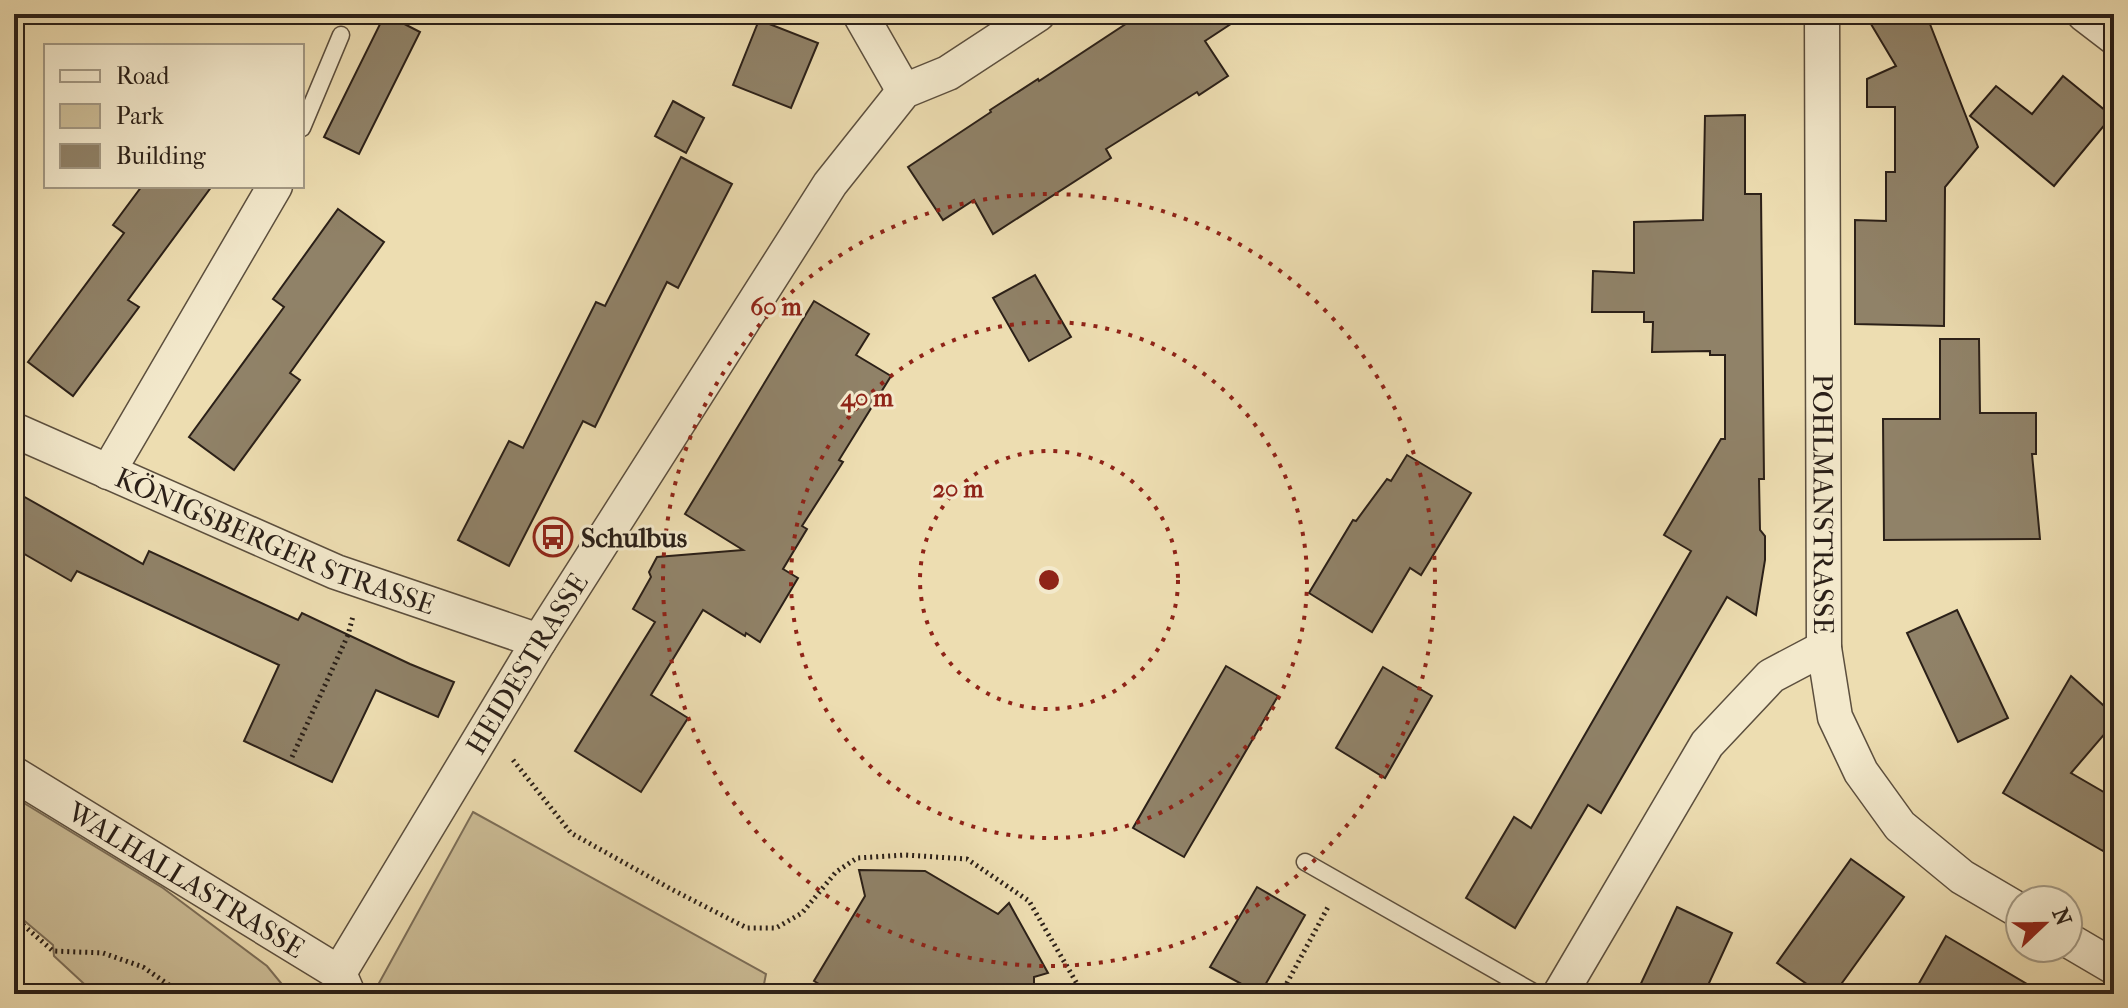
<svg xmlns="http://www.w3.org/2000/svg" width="2128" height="1008" font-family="'IM FELL French Canon',serif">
<rect width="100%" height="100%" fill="#edddb1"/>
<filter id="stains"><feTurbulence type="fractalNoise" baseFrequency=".0025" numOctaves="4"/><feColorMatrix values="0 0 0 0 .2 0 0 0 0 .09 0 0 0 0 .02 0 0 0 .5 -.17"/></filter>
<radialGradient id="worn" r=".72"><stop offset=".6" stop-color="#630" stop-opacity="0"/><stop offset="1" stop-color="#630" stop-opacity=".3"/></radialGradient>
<g fill="#ccbd97" stroke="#7c6e58" stroke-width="2">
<path d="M 14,797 L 163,888 L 267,966 L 290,994 L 95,994 L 54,956 L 53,945 L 14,912 Z"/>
<path d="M 473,812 L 766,974 L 762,994 L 373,994 Z"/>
</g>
<g fill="#908268" stroke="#2b2018" stroke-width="2">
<path d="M 385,14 L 420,32 L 359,154 L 324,137 Z"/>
<path d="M 1141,14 L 1246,14 L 1205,41 L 1228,76 L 1199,95 L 1197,92 L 1106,149 L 1111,158 L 993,234 L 974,200 L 943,220 L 908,167 L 991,112 L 990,110 L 1038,79 L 1039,81 Z"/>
<path d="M 1865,14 L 1926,14 L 1978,147 L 1945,187 L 1944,326 L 1855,324 L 1855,220 L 1886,221 L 1886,172 L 1895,172 L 1895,107 L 1867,107 L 1867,79 L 1896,66 Z"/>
<path d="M 759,20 L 818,43 L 791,108 L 733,85 Z"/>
<path d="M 2063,76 L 2112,116 L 2054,186 L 1970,116 L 1996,86 L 2032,114 Z"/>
<path d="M 673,101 L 704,118 L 686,153 L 655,136 Z"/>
<path d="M 1745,115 L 1745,194 L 1761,194 L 1764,479 L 1759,479 L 1760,530 L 1765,536 L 1765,560 L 1756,615 L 1727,597 L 1601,813 L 1588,805 L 1515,928 L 1466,898 L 1514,817 L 1531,828 L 1691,551 L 1664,535 L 1721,439 L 1725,439 L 1725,355 L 1710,355 L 1710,351 L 1652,352 L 1653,322 L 1644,322 L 1644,312 L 1592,312 L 1593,271 L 1634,273 L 1634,222 L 1703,220 L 1705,116 Z"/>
<path d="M 681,157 L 732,184 L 678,288 L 667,282 L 595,427 L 583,421 L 509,566 L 458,540 L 509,441 L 523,448 L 596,302 L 605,306 Z"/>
<path d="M 142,186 L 212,186 L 128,300 L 139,307 L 73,396 L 28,362 L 124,233 L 113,225 Z"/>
<path d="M 338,209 L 384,242 L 290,373 L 300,380 L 234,470 L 189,437 L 284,307 L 273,299 Z"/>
<path d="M 1035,275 L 1071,337 L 1029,361 L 993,298 Z"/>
<path d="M 814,301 L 869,334 L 856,355 L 891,376 L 839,460 L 843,462 L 802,526 L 807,529 L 783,569 L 798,578 L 760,642 L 746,633 L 745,636 L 703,610 L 651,695 L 688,718 L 641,792 L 575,751 L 655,622 L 633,609 L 651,577 L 649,572 L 657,557 L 743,550 L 685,514 Z"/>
<path d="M 1940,339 L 1979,339 L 1980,413 L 2036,413 L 2036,454 L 2032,454 L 2040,539 L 1884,540 L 1883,419 L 1940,419 Z"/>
<path d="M 1407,455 L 1471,493 L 1421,575 L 1410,568 L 1372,632 L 1309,593 L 1353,520 L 1356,521 L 1387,479 L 1391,481 Z"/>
<path d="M 14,491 L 143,564 L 149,551 L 298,620 L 302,613 L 410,664 L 454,682 L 438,717 L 376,690 L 332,782 L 244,741 L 279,665 L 77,571 L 71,581 L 14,548 Z"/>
<path d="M 1957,610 L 2008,718 L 1958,742 L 1907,633 Z"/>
<path d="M 1226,666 L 1278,696 L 1184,857 L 1133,828 Z"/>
<path d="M 1383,667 L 1432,696 L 1385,778 L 1336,748 Z"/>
<path d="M 2071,676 L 2114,715 L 2114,723 L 2071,773 L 2114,798 L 2114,832 L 2103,851 L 2003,793 Z"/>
<path d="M 1851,859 L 1904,897 L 1834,994 L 1821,994 L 1777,963 Z"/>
<path d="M 859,870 L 925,871 L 998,914 L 1009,903 L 1048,973 L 1034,977 L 1034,994 L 836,994 L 814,981 L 865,896 Z"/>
<path d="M 1257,887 L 1305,915 L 1260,994 L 1210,967 Z"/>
<path d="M 1677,907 L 1732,933 L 1704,994 L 1636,994 Z"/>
<path d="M 1946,936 L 2044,994 L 1913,994 Z"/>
</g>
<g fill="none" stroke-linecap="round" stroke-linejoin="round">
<g stroke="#5c4f3e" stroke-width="19">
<g id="lane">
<path d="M 302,128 L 341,35"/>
<path d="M 1305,862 L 1537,994"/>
</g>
</g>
<g stroke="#5c4f3e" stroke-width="37">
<g id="street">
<path d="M 860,14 L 904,91"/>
<path id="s1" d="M 1822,14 L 1824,648 L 1835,717 L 1861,772 L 1900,826 L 1962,877 L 2020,911"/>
<path d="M 2084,14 L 2114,37"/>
<path id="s2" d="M 14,430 L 336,572 L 539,641"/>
<path d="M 108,472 L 275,186"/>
<path id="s3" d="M 14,774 L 339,973 L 348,994"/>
<path d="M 2068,940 L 2114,967"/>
<path id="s4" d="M 339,973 L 539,641 L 830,184 L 904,91 L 948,73 L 1038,14"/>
<path d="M 1560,994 L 1707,744 L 1771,676 L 1824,648"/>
</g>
</g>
<g stroke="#2b2018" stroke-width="5" stroke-dasharray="2 4" stroke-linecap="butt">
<path d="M 292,757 L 348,635 L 353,616"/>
<path d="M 513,760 L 571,833 L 671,889 L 747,928 L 776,928 L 802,913 L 836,872 L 857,858 L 905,855 L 967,859 L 1029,901 L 1083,994"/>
<path d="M 14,917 L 53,951 L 103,953 L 143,967 L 182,994"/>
<path d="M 1281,994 L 1328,907"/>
</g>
<use href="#lane" stroke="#f3e9cc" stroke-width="16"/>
<use href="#street" stroke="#f3e9cc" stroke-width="34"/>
</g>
<g fill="none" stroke="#8f2418" stroke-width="4" stroke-dasharray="4 8">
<circle cx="1049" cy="580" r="129"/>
<circle cx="1049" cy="580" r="258"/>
<circle cx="1049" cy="580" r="386"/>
</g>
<defs>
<g id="bus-ring" transform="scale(2)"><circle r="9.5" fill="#f3e9cc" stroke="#8f2418" stroke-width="1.5"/><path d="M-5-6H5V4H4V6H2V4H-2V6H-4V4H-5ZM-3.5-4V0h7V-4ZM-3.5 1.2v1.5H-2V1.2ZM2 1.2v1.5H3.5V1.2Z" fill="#8f2418"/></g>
</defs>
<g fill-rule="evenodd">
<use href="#bus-ring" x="553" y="537"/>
</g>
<g text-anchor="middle" stroke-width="6" stroke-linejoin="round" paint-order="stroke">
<g font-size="28" fill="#2b2018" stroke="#f3e9cc">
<text dy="10" stroke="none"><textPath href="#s1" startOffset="490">POHLMANSTRASSE</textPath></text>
<text dy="10" stroke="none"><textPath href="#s2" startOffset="284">KÖNIGSBERGER STRASSE</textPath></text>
<text dy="10" stroke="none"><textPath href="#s4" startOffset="362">HEIDESTRASSE</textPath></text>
<text dy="10" stroke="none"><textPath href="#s3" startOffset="202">WALHALLASTRASSE</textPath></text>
</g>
<g font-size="28" font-weight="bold" fill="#2b2018" stroke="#f3e9cc" text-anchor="start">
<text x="581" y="547">Schulbus</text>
</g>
</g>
<circle cx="1049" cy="580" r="12" fill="#8f2418" stroke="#f3e9cc" stroke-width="4"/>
<g font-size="24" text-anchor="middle" font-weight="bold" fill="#8f2418" stroke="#f3e9cc" stroke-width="6" stroke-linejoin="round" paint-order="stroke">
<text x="776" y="315">60 m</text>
<text x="867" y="406">40 m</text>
<text x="958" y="497">20 m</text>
</g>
<rect width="2128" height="1008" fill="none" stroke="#edddb1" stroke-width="48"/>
<rect x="16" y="16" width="2096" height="976" fill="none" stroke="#2b2018" stroke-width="4"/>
<rect x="24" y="24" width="2080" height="960" fill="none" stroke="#2b2018" stroke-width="2"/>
<rect x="44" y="44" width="260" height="144" fill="#f3e9cc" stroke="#a39984" stroke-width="2"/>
<rect x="60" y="70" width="40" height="12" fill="#f3e9cc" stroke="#a39984" stroke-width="2"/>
<text x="116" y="84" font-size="24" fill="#2b2018">Road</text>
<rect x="60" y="104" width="40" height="24" fill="#ccbd97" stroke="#a39984" stroke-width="2"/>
<text x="116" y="124" font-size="24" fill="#2b2018">Park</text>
<rect x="60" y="144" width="40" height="24" fill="#908268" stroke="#a39984" stroke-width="2"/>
<text x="116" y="164" font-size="24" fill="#2b2018">Building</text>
<g transform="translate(2044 924) rotate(68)"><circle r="38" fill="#f3e9cc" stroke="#a39984" stroke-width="2"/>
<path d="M0-6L14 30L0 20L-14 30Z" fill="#8f2418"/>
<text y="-12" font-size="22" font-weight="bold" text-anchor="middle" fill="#2b2018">N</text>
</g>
<rect width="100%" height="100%" filter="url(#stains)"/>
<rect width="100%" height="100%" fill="url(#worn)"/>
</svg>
